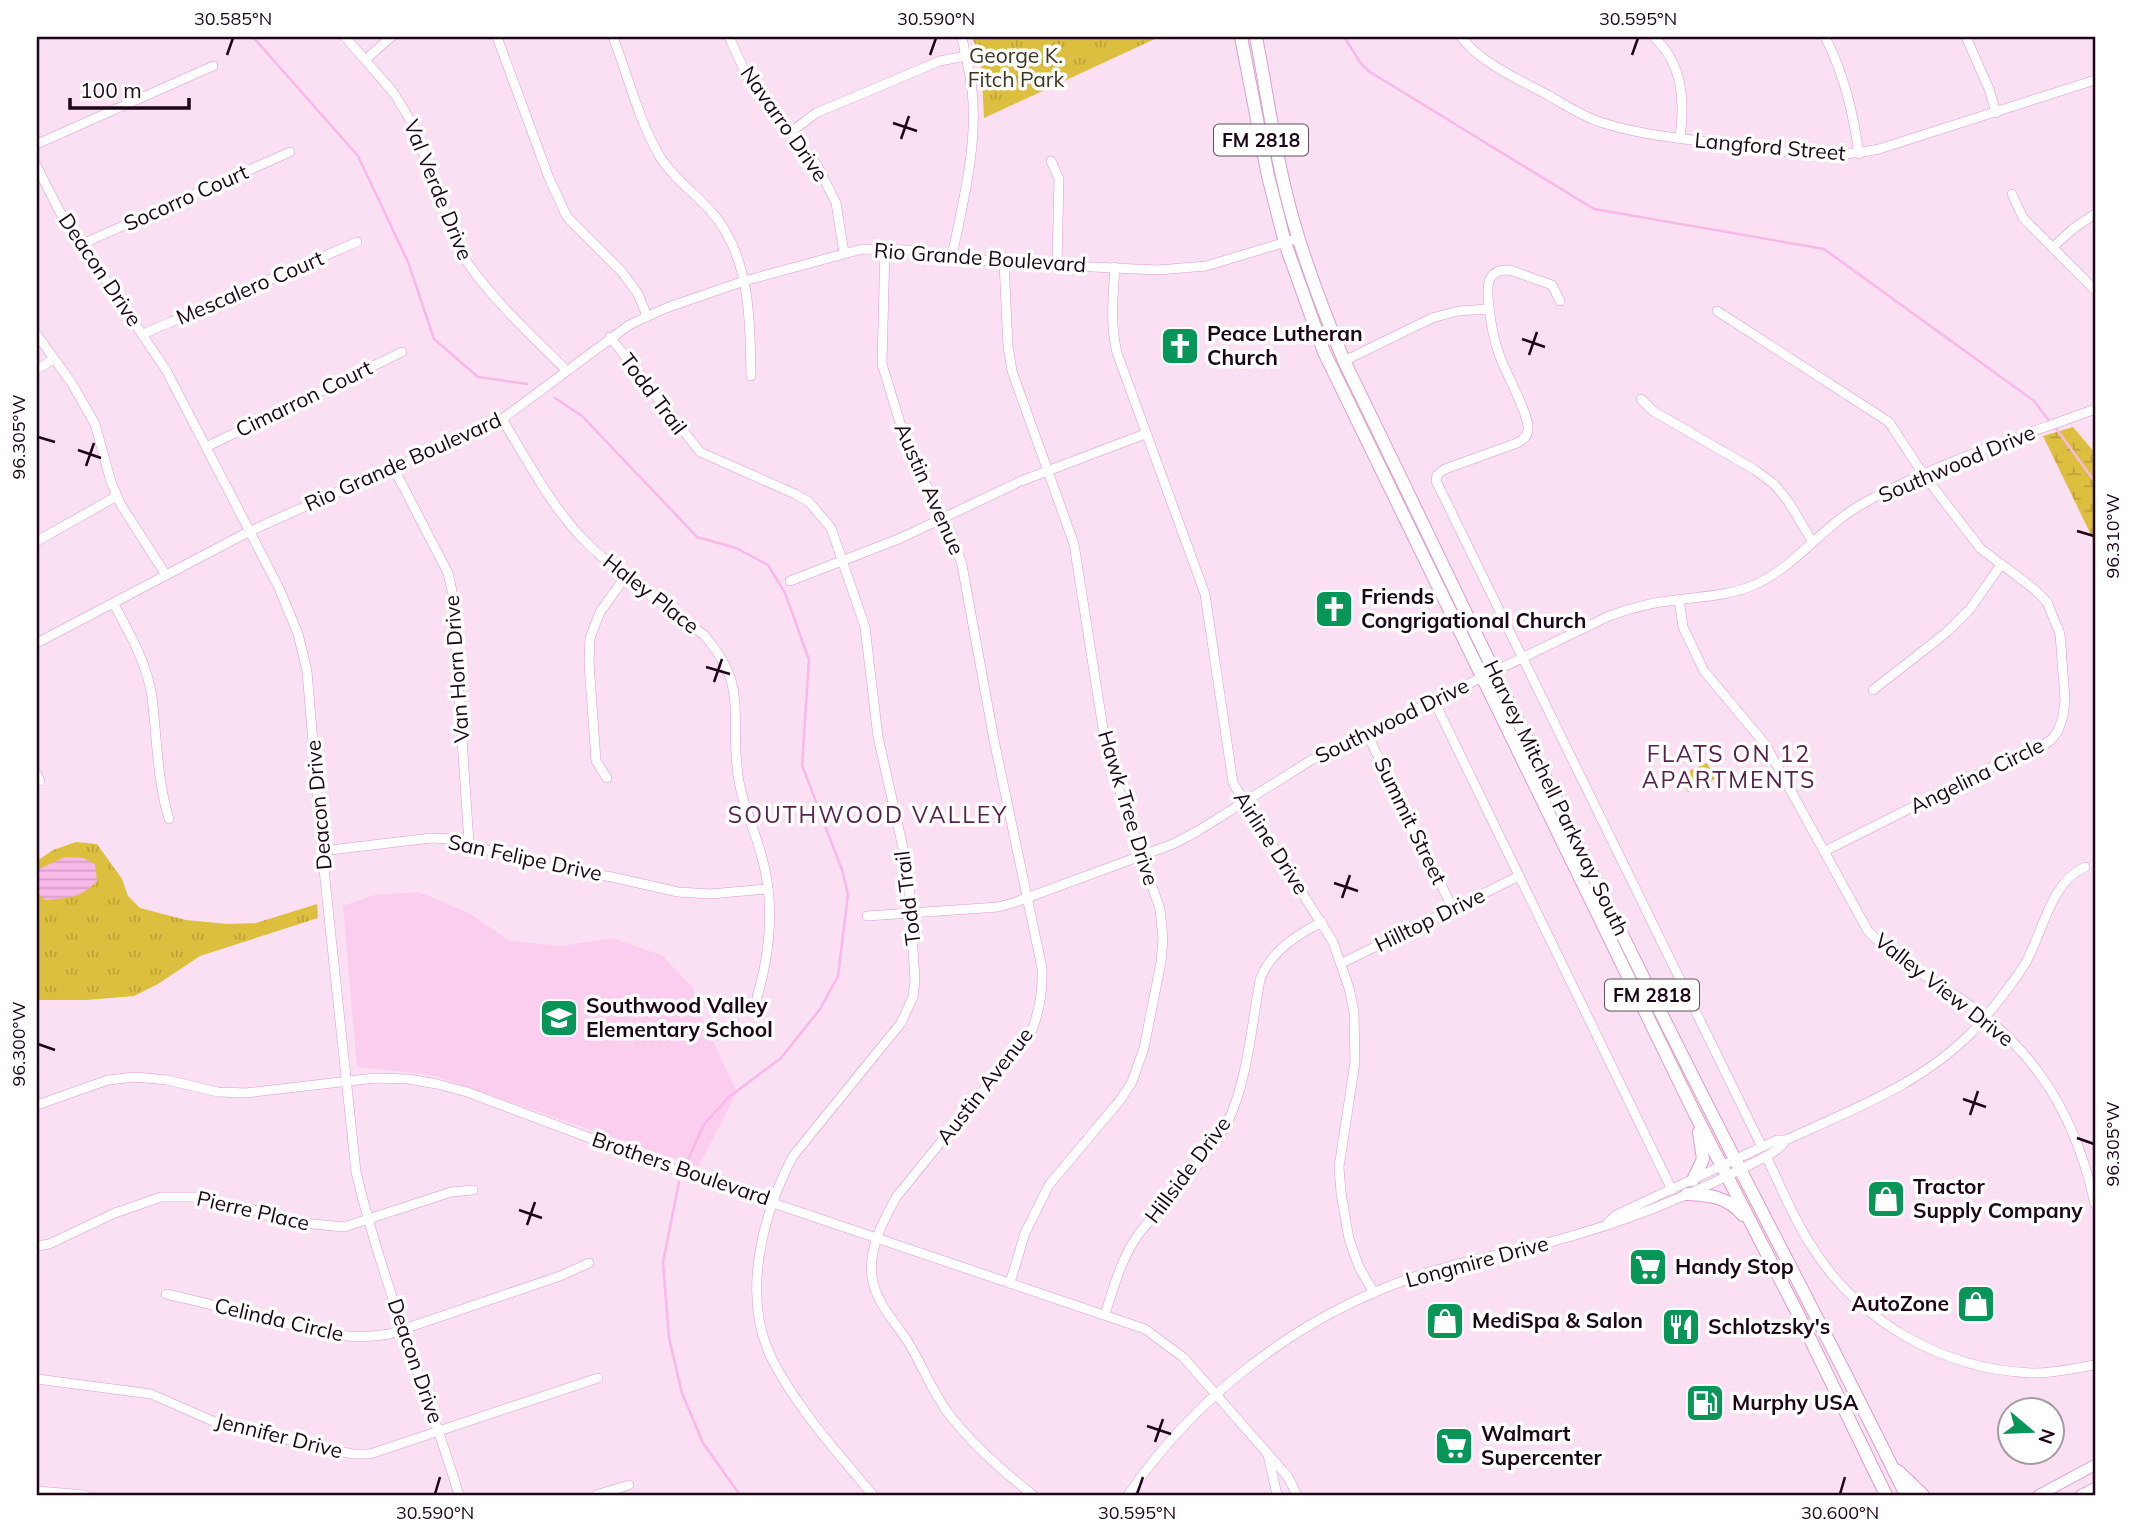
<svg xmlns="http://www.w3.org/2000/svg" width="2132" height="1532" font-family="Mulish,sans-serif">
<defs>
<pattern id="wetland-marsh" width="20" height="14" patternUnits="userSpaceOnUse" patternTransform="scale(1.75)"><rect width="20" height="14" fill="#ddbf40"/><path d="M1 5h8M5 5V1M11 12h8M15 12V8" fill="none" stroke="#bda337"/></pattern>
<pattern id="park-tufts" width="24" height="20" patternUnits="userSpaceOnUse" patternTransform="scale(1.75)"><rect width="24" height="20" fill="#ddbf40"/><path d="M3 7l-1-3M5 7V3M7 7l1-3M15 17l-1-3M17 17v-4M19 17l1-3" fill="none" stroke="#bda337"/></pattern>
<pattern id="water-rules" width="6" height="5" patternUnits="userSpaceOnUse" patternTransform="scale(1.75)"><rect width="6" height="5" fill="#f8b9e9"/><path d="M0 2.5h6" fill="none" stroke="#d49ec7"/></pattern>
</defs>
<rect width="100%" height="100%" fill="#fbdff3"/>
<path fill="#fbcdef" d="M 419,892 L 471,914 L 509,941 L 562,946 L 612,938 L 663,956 L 693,988 L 702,1018 L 737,1092 L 698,1167 L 433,1075 L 357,1067 L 343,906 L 375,895 Z"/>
<path fill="#ddbf40" d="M 1707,763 L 1715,779 L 1688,792 L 1680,775 Z"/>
<path fill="url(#wetland-marsh)" d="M 2073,427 L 2095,453 L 2095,543 L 2043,436 Z"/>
<g fill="url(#park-tufts)">
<path d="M 972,37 L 1159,37 L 984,118 L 981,59 Z"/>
<path d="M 76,842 L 97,844 L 122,879 L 128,896 L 140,908 L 186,920 L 228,924 L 256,923 L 317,904 L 318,918 L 200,956 L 158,984 L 134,996 L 87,1000 L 37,1000 L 37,861 L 53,850 Z"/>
</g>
<path fill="url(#water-rules)" d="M 65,857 L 83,858 L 95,864 L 97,881 C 81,898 67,898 45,900 L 37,892 L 37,870 Z"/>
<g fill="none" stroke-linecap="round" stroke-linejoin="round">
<g stroke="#f8b9e9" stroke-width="2.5">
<path d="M 253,37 L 358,156 L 408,262 L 434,339 L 478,377 L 527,384"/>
<path d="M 1344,37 L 1362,65 L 1370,72 L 1594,209 L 1824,249 L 2034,401 L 2050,422"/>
<path d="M 555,398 L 582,416 L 697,537 L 736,548 L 768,565 L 785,593 L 809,660 L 802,765 L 842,870 L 848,894 L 838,976 L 820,1009 L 781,1058 L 729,1097 L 704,1124 L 686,1164"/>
<path d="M 2055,427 L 2095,482"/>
<path d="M 679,1182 L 663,1262 L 669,1338 L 682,1393 L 703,1443 L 740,1495"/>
</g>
<g stroke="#de9cce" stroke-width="10">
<g id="minor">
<path d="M 345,37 L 393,92 L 412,123 L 461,253 C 489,297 529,333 566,370"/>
<path d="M 497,37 L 549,178 L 567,217 L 622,272 L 638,294 L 647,316"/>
<path d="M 613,37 C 628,76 639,121 660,157 C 675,181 701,197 718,220 C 751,265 750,324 751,376"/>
<path d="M 729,37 L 747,76 L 817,165 L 836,203 L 844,253"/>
<path d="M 1461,37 C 1482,64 1518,79 1548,95 C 1565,105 1582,116 1600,122 C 1639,135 1681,138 1721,144 C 1773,150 1826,161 1879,149 L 2095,80"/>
<path d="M 1654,37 C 1683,65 1685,100 1680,138"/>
<path d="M 1825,37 C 1844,74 1853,112 1859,154"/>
<path d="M 1966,37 L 1989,89 L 1996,113"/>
<path d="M 365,60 L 391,37"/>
<path d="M 791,132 L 816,113 L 940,61 L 965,56"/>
<path d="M 37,144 L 213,66"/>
<path d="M 1051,161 L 1059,179 L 1057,264"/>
<path d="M 37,167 L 60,212 L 166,370 L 279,588 L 298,634 L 307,671 L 322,851 L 356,1172 C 382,1282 426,1387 459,1495"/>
<path d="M 2012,194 L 2023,218 L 2095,290"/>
<path d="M 82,244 L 290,152"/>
<path d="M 2053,247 L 2074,228 L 2095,214"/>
<path d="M 885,248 L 882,364 L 912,462 L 934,498 L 953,537 L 962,565 L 994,740 L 1042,968 C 1043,991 1040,1009 1032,1030 L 897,1196 C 884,1218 868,1251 872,1277 C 876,1304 895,1321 908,1342 C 922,1365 932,1391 948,1413 C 972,1444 1002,1471 1033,1495"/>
<path d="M 952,256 C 963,202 978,145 972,90 C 970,72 965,54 962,37"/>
<path d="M 1004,263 L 1008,346 L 1012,371 L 1074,544 L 1107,754 L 1160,909 L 1163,938 L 1161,962 L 1144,1048 L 1132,1082 L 1121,1099 L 1049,1185 L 1025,1233 L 1010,1283"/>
<path d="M 1115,267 C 1113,297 1110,324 1117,353 L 1205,594 L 1233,783 L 1333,942 L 1349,988 L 1354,1012 L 1355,1062 L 1339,1167 L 1341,1193 L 1349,1239 L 1359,1267 L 1374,1293"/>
<path d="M 1560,301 L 1552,285 L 1510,270 C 1503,270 1496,270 1491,277 C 1483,288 1493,337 1498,351 C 1504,371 1527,409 1528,427 C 1529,435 1523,440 1517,443 L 1445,469 L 1437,475 L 1436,481 L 1762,1147"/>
<path d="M 1717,311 L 1889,422 L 1923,474 L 1981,549 L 2034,589 L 2047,602 L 2060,634 L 2065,700 L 2063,716 L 2058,731 L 2051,740 L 2028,755 L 1996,765 L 1825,851"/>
<path d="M 143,334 L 357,242"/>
<path d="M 37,335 L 71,382 L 95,424 L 111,482 L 121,505 L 166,575"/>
<path d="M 610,337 L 700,452 L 795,494 L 809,502 L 831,528 L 865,627 L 878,737 L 908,870 L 915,980 L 913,997 L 901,1023 L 793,1156 C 763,1213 741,1295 771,1357 C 794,1404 839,1455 873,1495"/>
<path d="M 1344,361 L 1432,318 L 1458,311 L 1489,309"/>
<path d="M 37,369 L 54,359"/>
<path d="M 1641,399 L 1653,411 L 1755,470 L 1774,484 L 1788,501 L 1812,541"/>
<path d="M 502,419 C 528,461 551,507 586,542 C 621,577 665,605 704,635 C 747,685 731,708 737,766 C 739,797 753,825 761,854 C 775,902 771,950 757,997"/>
<path d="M 206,447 L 402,352"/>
<path d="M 393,467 L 448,573 L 452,591 L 469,843"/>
<path d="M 37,541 L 117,496"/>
<path d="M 790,581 L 901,538 L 1021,481 L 1145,434"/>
<path d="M 1679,599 L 1683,627 L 1704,671 L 1765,744 L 1868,931 C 1896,960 1925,975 1958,997 C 2035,1048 2075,1114 2095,1204"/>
<path d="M 113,603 C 129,632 147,663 152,697 C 157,738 157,780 169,819"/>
<path d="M 37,643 L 250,531 L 502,419 L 629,325 L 666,308 L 744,281 L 862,249 L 909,250 L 1004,263 L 1158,270 L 1206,266 L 1299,238"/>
<path d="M 1873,690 L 1947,632 L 1970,609 L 2000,566"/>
<path d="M 1434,701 L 1672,1190"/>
<path d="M 1367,734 L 1453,909"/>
<path d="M 37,774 L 40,781"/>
<path d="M 607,778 L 596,761 L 589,663 L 590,638 L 600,612 L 626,576"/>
<path d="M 322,851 L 431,838 L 450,839 L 541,866 L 612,877 L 678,892 L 710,894 L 768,889"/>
<path d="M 867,916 L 998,907 L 1013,903 L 1173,844 L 1196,832 L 1313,759 L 1609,616 C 1631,608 1653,602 1676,600 C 1703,596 1728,596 1754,585 C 1797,566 1823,525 1864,503 C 1937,463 2017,438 2095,409"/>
<path d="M 1342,963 L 1519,876"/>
<path d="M 37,1105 L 108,1080 L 135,1077 L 167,1080 L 218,1092 L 246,1093 L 375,1078 L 408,1079 L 437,1084 L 467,1092 L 673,1169 L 1145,1329 L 1184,1358 L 1288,1477 L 1297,1495"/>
<path d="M 1766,1156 C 1780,1185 1792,1215 1809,1242 C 1856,1320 1941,1369 2031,1373 C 2053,1374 2074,1368 2095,1365"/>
<path d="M 1607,1224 L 1616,1215 L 1777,1140 L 1786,1140 C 1851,1110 1922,1084 1973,1031 C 1991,1011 2010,987 2025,964 C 2043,933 2050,882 2085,867"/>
<path d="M 37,1246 L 49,1244 L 115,1213 L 161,1197 L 198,1197 L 249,1208 L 282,1221 L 344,1227 L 451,1192 L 473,1190"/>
<path d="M 166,1294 C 202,1302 237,1311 272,1320 C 311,1330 348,1342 389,1334 L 560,1276 L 589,1263"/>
<path d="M 1105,1314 C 1114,1287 1121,1259 1138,1235 C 1165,1199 1207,1162 1228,1121 C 1247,1083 1252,1023 1260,980 C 1270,952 1296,935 1322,922"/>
<path d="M 37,1379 L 151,1394 L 224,1426 L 353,1454 L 370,1454 L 598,1378"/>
<path d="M 1268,1455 L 1277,1495"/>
<path d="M 37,1491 L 85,1495"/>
<path d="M 596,1495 L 629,1485"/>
<path d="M 1128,1495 C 1194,1399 1290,1323 1400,1282 C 1450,1263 1502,1255 1554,1241 C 1617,1224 1678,1201 1737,1171 C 1753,1162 1776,1155 1786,1140"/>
</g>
</g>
<g stroke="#de9cce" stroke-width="12">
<g id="major">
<path d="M 2039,1495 L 2095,1465"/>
<path d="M 2081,1495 L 2095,1488"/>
</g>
</g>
<g stroke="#de9cce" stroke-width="14">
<g id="highway">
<path d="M 1241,37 L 1268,176 L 1285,243 L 1324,352 L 1694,1112 L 1798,1314 L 1886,1495"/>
<path d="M 1256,37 C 1268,98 1276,160 1293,220 C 1307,268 1325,315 1344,361 C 1450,578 1553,797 1661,1013 C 1741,1175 1827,1333 1906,1495"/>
<path d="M 1693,1180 L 1703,1159 L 1699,1132"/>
<path d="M 1687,1194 C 1711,1195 1727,1197 1743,1215"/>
<path d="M 1898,1471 L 1923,1495"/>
</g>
</g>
<use href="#minor" stroke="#fff" stroke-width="9"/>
<use href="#major" stroke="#fff" stroke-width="10"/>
<use href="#highway" stroke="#fff" stroke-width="12"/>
</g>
<path fill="none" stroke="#1d0618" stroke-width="2.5" d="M 227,55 L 233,38M 930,55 L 936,38M 1632,55 L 1638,38M 893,123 L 917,131M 901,139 L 909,116M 1522,339 L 1545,347M 1529,355 L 1537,332M 38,437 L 55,442M 78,450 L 101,458M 86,466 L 94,443M 2077,531 L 2094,536M 706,667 L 730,674M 714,682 L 722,659M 1334,883 L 1358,891M 1342,898 L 1350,875M 38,1044 L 55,1050M 1963,1099 L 1986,1107M 1970,1115 L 1978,1091M 2077,1138 L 2094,1144M 519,1210 L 542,1218M 527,1225 L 535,1202M 1147,1426 L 1171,1434M 1155,1442 L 1163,1419M 435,1494 L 440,1477M 1137,1494 L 1143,1477M 1840,1494 L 1845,1477"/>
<defs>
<g id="church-square" transform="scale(2.0125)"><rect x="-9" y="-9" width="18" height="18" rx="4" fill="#079657" stroke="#fff"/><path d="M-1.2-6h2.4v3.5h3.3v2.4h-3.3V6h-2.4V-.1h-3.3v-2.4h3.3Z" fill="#fff"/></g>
<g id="school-square" transform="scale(2.0125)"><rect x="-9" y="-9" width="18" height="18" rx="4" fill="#079657" stroke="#fff"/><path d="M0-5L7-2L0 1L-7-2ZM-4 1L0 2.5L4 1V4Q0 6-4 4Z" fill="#fff"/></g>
<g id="shop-square" transform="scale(2.0125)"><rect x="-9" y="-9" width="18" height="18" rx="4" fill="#079657" stroke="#fff"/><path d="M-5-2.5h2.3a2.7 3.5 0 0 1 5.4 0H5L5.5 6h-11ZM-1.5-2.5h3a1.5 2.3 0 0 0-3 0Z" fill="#fff"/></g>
<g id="supermarket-square" transform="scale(2.0125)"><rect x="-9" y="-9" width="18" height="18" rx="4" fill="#079657" stroke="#fff"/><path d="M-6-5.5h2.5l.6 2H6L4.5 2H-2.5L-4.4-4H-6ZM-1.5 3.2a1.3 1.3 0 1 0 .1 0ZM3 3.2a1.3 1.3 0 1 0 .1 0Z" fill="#fff"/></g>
<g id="restaurant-square" transform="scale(2.0125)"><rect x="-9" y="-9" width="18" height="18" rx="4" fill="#079657" stroke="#fff"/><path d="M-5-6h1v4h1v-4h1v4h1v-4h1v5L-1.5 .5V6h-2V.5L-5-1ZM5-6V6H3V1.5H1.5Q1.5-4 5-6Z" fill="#fff"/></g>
<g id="fuel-square" transform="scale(2.0125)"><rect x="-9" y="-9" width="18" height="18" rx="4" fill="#079657" stroke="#fff"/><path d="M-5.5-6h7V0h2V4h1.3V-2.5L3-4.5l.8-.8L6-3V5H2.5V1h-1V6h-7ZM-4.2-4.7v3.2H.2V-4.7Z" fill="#fff"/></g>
</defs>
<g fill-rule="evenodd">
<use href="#church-square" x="1180" y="346"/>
<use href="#church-square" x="1334" y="609"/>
<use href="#school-square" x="559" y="1018"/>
<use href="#shop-square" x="1886" y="1199"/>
<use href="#supermarket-square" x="1648" y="1267"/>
<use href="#shop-square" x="1976" y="1304"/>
<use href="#shop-square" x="1445" y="1321"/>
<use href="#restaurant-square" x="1681" y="1327"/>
<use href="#fuel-square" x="1705" y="1403"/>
<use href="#supermarket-square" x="1454" y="1446"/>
</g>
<g text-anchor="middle" stroke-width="7" stroke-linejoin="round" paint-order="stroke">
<g fill="#fff" stroke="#61515d" stroke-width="2">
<rect x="1214" y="124.5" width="94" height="31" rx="5"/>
<rect x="1605" y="979.5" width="94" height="31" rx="5"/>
</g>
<g font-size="19" font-weight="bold" fill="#1d0618">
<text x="1261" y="147">FM 2818</text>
<text x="1652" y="1002">FM 2818</text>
</g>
<g font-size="21" fill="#3d3720" stroke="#fff">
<text x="1016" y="63">George K.<tspan x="1016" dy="24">Fitch Park</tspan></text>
</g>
<g font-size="21" fill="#1d0618" stroke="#fff">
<text transform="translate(784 124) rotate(55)" y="7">Navarro Drive</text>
<text transform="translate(1770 147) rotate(5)" y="7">Langford Street</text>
<text transform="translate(438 190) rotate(68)" y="7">Val Verde Drive</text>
<text transform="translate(186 198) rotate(-24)" y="7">Socorro Court</text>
<text transform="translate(980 258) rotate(4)" y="7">Rio Grande Boulevard</text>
<text transform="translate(100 270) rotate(56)" y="7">Deacon Drive</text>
<text transform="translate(250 288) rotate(-23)" y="7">Mescalero Court</text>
<text transform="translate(653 394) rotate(53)" y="7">Todd Trail</text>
<text transform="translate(304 399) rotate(-26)" y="7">Cimarron Court</text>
<text transform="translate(403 462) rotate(-24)" y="7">Rio Grande Boulevard</text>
<text transform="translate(1957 464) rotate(-23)" y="7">Southwood Drive</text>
<text transform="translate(929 489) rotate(66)" y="7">Austin Avenue</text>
<text transform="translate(651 594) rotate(38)" y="7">Haley Place</text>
<text transform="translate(457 669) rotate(-94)" y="7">Van Horn Drive</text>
<text transform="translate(1392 721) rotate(-26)" y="7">Southwood Drive</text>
<text transform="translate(1977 776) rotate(-26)" y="7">Angelina Circle</text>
<text transform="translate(1556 798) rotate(64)" y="7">Harvey Mitchell Parkway South</text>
<text transform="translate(319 805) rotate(-95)" y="7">Deacon Drive</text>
<text transform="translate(1128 808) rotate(73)" y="7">Hawk Tree Drive</text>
<text transform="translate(1410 821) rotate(64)" y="7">Summit Street</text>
<text transform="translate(1271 843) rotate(57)" y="7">Airline Drive</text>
<text transform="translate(525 858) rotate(12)" y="7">San Felipe Drive</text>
<text transform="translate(908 898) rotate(-97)" y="7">Todd Trail</text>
<text transform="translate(1430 920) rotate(-26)" y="7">Hilltop Drive</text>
<text transform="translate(1944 990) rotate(38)" y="7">Valley View Drive</text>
<text transform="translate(985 1086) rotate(-52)" y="7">Austin Avenue</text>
<text transform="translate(681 1169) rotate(19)" y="7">Brothers Boulevard</text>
<text transform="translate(1188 1170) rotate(-53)" y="7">Hillside Drive</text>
<text transform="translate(253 1211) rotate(13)" y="7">Pierre Place</text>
<text transform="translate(1477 1262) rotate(-15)" y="7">Longmire Drive</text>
<text transform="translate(279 1320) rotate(13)" y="7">Celinda Circle</text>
<text transform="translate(415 1361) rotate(71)" y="7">Deacon Drive</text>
<text transform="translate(279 1436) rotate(14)" y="7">Jennifer Drive</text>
</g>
<g font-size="21" font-weight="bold" fill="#1d0618" stroke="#fff" text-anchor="start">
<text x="1207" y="341">Peace Lutheran<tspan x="1207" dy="24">Church</tspan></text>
<text x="1361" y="604">Friends<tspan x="1361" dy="24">Congrigational Church</tspan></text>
<text x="586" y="1013">Southwood Valley<tspan x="586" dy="24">Elementary School</tspan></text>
<text x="1913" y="1194">Tractor<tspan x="1913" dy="24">Supply Company</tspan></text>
<text x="1675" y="1274">Handy Stop</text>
<text x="1949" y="1311" text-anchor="end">AutoZone</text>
<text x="1472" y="1328">MediSpa &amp; Salon</text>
<text x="1708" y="1334">Schlotzsky's</text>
<text x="1732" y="1410">Murphy USA</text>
<text x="1481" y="1441">Walmart<tspan x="1481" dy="24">Supercenter</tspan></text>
</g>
<g font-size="23" letter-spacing="2" fill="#59214e" stroke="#fff">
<text x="1729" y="762">FLATS ON 12<tspan x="1729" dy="26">APARTMENTS</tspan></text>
<text x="868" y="823">SOUTHWOOD VALLEY</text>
</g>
</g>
<rect width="2132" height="1532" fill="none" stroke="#ffffff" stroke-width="77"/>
<g transform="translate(2031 1431) rotate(109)"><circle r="33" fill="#ffffff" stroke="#a59ba3" stroke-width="2"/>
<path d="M0-5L12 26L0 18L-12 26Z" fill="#079657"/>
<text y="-10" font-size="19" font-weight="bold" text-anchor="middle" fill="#1d0618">N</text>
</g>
<path d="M70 98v10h119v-10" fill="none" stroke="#1d0618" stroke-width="3.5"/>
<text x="80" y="98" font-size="21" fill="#1d0618" stroke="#ffffff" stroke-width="5" paint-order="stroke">100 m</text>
<rect x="38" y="38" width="2056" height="1456" fill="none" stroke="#1d0618" stroke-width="2.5"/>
<g font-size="18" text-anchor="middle" fill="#1d0618">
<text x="233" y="25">30.585°N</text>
<text x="936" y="25">30.590°N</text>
<text x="1638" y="25">30.595°N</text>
<text transform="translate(19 437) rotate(-90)" y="6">96.305°W</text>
<text transform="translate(2113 536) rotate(-90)" y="6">96.310°W</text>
<text transform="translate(19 1044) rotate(-90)" y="6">96.300°W</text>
<text transform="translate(2113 1144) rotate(-90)" y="6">96.305°W</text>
<text x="435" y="1519">30.590°N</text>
<text x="1137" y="1519">30.595°N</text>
<text x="1840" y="1519">30.600°N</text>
</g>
</svg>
